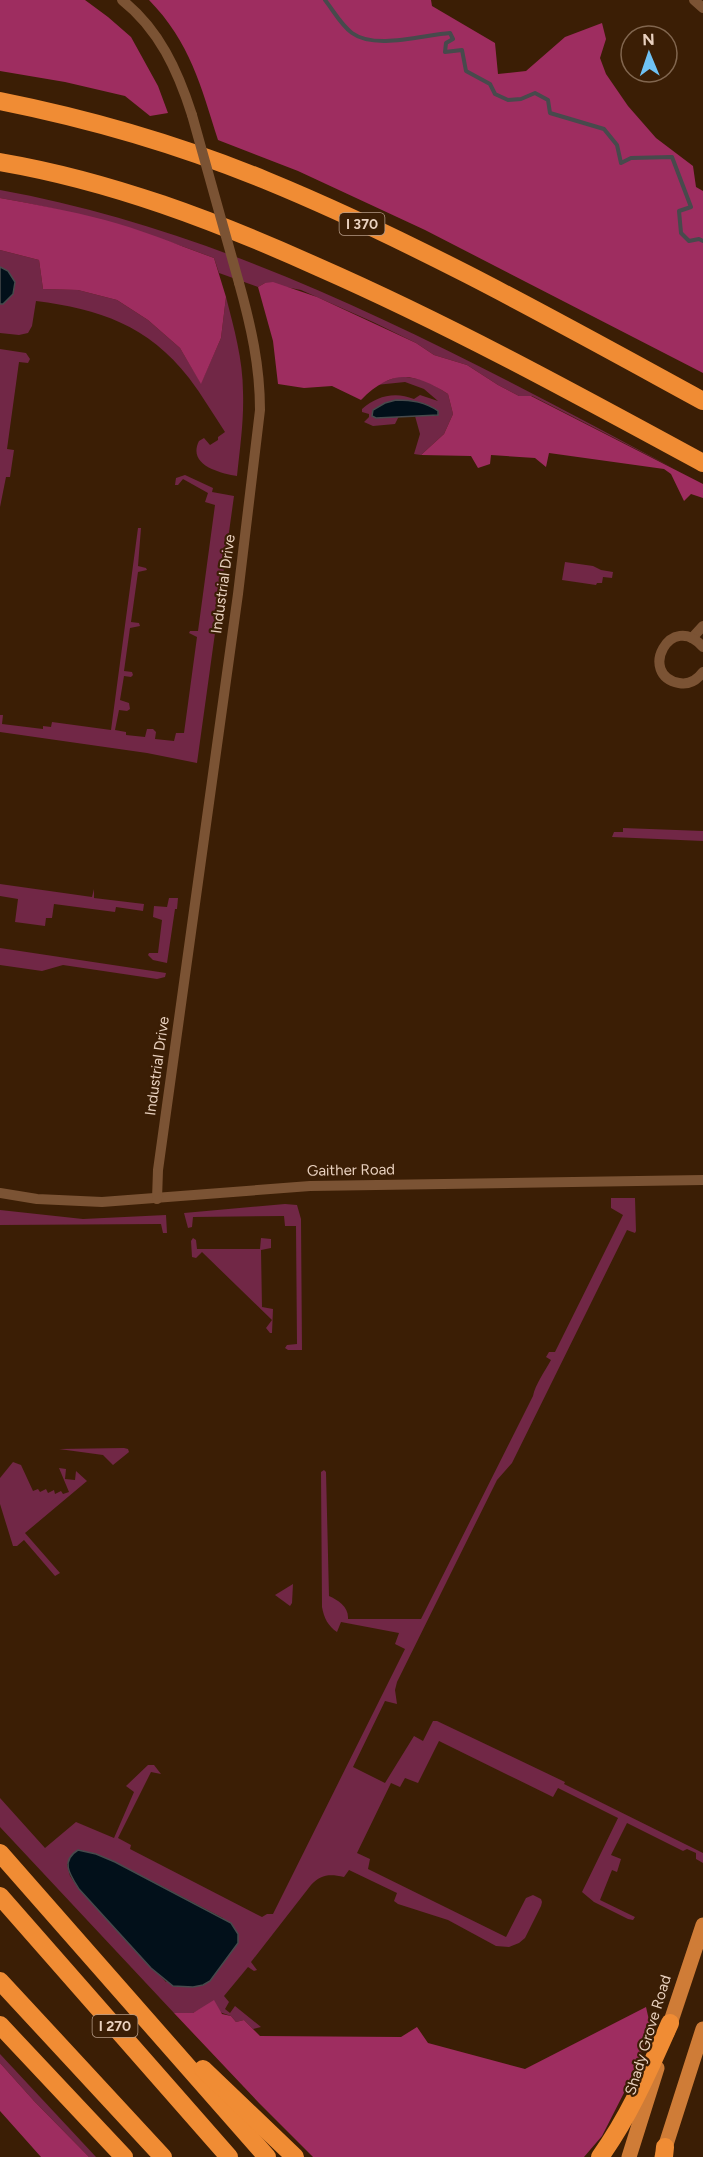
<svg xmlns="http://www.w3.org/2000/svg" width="703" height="2157" font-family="Figtree,sans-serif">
<rect width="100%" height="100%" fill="#3b1e05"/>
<g fill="#712746" fill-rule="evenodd">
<path d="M 0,190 C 242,234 460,355 675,469 L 532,396 L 519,396 L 498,385 L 467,365 L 434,355 L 416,343 L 373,322 L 301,290 L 265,283 L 258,287 L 219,273 L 214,258 C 143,231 75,211 0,198 Z"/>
<path d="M 0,250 L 39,260 L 43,289 L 78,290 L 117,300 L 148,320 L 180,348 L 201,383 L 221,338 L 226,297 C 234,328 243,360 243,392 C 244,420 240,448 237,476 C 220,473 187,465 199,441 L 204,438 L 210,445 L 218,440 L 218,437 L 225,432 C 213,414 202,395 189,378 C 148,325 99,309 36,301 L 32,326 L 28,333 L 19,335 L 0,333 L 0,304 L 3,304 L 8,271 L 0,267 Z"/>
<path d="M 0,349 L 26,353 L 30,359 L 28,363 L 19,362 L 7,449 L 14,450 L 10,477 L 6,477 L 0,507 Z"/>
<path d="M 399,376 L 426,380 L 448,394 L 453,414 L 444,434 L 421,455 L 414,454 L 420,434 L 415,416 L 436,416 L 439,413 L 435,409 L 385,403 L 373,410 L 391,417 L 399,416 L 395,424 L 373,426 L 364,422 L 369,417 L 369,414 L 362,412 L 362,409 C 376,396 395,391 414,399 L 420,395 L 438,401 L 424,389 L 405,382 L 376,385 Z"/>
<path d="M 185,475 L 213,488 L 212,492 L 234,496 L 197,763 L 147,753 L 0,732 L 0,715 L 3,715 L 2,724 L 43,729 L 43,726 L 51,727 L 52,722 L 111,730 L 138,528 L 141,528 L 138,566 L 146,568 L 147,570 L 138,572 L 131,622 L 139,623 L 140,626 L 130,628 L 124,671 L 132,672 L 133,675 L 131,677 L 124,676 L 120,700 L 129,703 L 130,709 L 127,711 L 119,710 L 115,730 L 126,732 L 126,735 L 145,737 L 147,729 L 153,729 L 156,732 L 155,739 L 174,741 L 176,733 L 184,733 L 197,637 L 189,633 L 190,631 L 198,631 L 215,505 L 205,502 L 208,493 L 183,479 L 178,485 L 175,485 L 176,478 Z"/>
<path d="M 565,562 L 593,566 L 601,570 L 613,572 L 612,578 L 603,577 L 602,583 L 597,583 L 596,585 L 562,580 Z"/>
<path d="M 623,828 L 703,831 L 703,841 L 612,837 L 614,832 L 623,832 Z"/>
<path d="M 0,884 L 92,897 L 94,889 L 94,898 L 144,904 L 143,911 L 116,907 L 115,912 L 54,904 L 52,918 L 46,918 L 45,926 L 15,922 L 18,899 L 0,896 Z"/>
<path d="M 169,898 L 178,898 L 177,909 L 175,909 L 167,963 L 153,960 L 148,955 L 149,953 L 158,953 L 162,920 L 153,917 L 154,906 L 167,907 Z"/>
<path d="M 0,948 L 166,973 L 165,977 L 157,979 L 63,965 L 42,971 L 0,965 Z"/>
<path d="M 611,1198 L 635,1198 L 636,1231 L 635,1233 L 627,1230 L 512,1463 L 497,1480 L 397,1682 L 395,1690 L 397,1704 L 385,1701 L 353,1767 L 385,1783 L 414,1736 L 423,1741 L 433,1721 L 437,1721 L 565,1782 L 564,1784 L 703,1853 L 703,1863 L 696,1859 L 696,1853 L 687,1849 L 683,1851 L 627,1823 L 611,1855 L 621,1859 L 617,1872 L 612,1870 L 600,1900 L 635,1917 L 633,1920 L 628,1919 L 594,1902 L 582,1892 L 618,1818 L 558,1788 L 553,1797 L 439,1741 L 418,1783 L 405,1778 L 400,1787 L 391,1783 L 357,1853 L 370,1859 L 368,1869 L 506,1937 L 526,1898 L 533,1895 L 541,1899 L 542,1902 L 541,1906 L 525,1938 L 519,1943 L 509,1947 L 496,1946 L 448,1920 L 398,1904 L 394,1901 L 397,1893 L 349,1870 L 344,1877 C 330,1874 321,1874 311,1885 L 251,1962 L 257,1970 L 254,1971 L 248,1967 L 224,1996 L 229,2002 L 225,2009 L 230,2013 L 235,2006 L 261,2027 L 253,2029 L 244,2020 L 236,2022 L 231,2016 L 205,2007 L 193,2013 L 174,2013 L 0,1827 L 0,1798 L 45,1848 L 76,1822 L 114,1838 L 134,1792 L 126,1786 L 148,1765 L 154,1765 L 161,1774 L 151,1772 L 118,1838 L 131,1845 L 130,1849 L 262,1917 L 267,1914 L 273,1914 L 405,1649 L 395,1644 L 399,1633 L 341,1622 L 337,1632 C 328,1626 324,1618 322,1607 L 321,1472 L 324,1470 L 326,1472 L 329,1596 C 338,1600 349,1607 348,1619 L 421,1619 L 533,1396 C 535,1385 545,1371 551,1360 L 546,1357 L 549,1352 L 555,1352 L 623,1215 L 611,1208 ZM 115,1862 L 223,1918 L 166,1982 L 79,1889 L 70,1876 L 67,1864 Z"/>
<path d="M 285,1204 L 297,1205 L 301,1219 L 302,1350 L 288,1350 L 285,1348 L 287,1345 L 297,1344 L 296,1226 L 285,1226 L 284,1216 L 193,1217 L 192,1227 L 188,1228 L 184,1213 Z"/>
<path d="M 0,1210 L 83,1219 L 166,1215 L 167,1233 L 163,1233 L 161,1224 L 0,1225 Z"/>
<path d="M 193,1238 L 196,1240 L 197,1249 L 260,1249 L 261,1238 L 271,1239 L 271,1248 L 261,1250 L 262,1307 L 273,1309 L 272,1333 L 270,1333 L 266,1328 L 272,1320 L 202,1252 L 196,1258 L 192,1257 L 191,1241 Z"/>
<path d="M 124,1448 L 128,1449 L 129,1452 L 113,1465 L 103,1455 L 59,1449 Z"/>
<path d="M 13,1462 L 21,1465 L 33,1491 L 38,1489 L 40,1492 L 46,1489 L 48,1493 L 54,1490 L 55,1494 L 61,1491 L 63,1494 L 69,1492 L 59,1468 L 66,1469 L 65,1479 L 75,1480 L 76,1471 L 87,1481 L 25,1533 L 60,1573 L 55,1576 L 24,1540 L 17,1546 L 13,1546 L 0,1504 L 0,1478 Z"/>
<path d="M 293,1584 L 292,1603 L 290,1606 L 275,1595 Z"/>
<path d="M 0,2054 L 96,2157 L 89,2157 L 34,2101 L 0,2063 Z"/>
</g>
<g fill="#9e2d60">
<path d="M 0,0 L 85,0 L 108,17 L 131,37 L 158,86 L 168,113 L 150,116 L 125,96 L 65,82 L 0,71 Z"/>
<path d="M 149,0 L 431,0 L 432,6 L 495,43 L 498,74 L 526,71 L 565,37 L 602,23 L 606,39 L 600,58 L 606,74 L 628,106 L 656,138 L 693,166 L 696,187 L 703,191 L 703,373 L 425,230 L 298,171 L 218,140 C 201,86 190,42 149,0 Z"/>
<path d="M 0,198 C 35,204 70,211 105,220 C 142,230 178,245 214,258 L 226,297 L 221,338 L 201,384 L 180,348 L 148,320 L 117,300 L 78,290 L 43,289 L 39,260 L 0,250 Z"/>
<path d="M 273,282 L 317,297 L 416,343 L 434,355 L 467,365 L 498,385 L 519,396 L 531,396 L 703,484 L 703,498 L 691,494 L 684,501 L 671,474 L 664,469 L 549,453 L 546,467 L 535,458 L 491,455 L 490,464 L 478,468 L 471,456 L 421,455 L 444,434 L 453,414 L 448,394 C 413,372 392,369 361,400 L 332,386 L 304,388 L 278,384 L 273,341 L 258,287 L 265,283 Z"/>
<path d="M 214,2000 L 222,2014 L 231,2016 L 236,2022 L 244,2020 L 260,2036 L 401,2037 L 417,2027 L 428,2043 L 525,2069 L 646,2007 L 651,2029 L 628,2085 L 602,2136 L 584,2157 L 313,2157 L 259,2103 L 174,2013 L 193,2013 Z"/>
<path d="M 0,2063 L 34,2101 L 89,2157 L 41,2157 L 0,2111 Z"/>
</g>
<g fill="#02101a" stroke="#474a4c" stroke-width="1.5">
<path d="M 0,267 L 8,271 L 15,282 L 13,294 L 3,304 L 0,304 Z"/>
<path d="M 396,400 C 412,400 425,402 438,411 L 438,415 L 376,418 L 372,416 L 373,410 L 385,403 Z"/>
<path d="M 78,1850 L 96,1854 L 115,1862 L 231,1923 L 238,1934 L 238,1943 L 210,1981 L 203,1985 L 193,1987 L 173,1986 L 151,1968 L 79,1889 C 70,1875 60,1861 78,1850 Z"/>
</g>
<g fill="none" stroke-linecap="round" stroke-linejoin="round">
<path stroke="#474a4c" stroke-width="4" d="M 325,0 C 333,10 341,25 352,33 C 375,50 423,35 450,33 L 453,39 L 446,43 L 445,52 L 462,50 L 466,71 L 490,84 L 495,94 L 508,100 L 521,99 L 535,93 L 548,100 L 550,113 L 604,129 L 617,145 L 621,163 L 631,158 L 672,157 L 691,207 L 679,211 L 681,233 L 689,241 L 699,239 L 703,241"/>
<g stroke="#7b5334" stroke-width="10">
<path d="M 122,0 C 159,29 178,71 192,115"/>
<path d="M 694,0 L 703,8"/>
<path d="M 692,638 L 703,626"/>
<path d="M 703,647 C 671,610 637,675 679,683 C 689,685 697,680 703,672"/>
<path d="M 0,1193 L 37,1199 L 102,1202 L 310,1186 L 703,1180"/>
<path d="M 157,1199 L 158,1170 L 238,594 L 260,410 C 260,366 251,326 239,283"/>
</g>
<g stroke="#cf7c37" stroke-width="15">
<path d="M 667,2033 L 703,1925"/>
<path d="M 629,2157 L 657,2068"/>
<path d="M 662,2157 L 703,2029"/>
</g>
<g stroke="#f08c34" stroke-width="18">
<path d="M 0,101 C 90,119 180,145 265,180 C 416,242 560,323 703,401"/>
<path d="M 0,162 C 111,181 216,221 318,267 C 450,325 576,394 703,463"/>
<path d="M 0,1853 L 267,2157"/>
<path d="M 0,1896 L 229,2157"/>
<path d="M 0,1981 L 163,2157"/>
<path d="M 0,2025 L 124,2157"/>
<path d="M 203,2069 L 295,2157"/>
<path d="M 600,2157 C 630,2115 649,2070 670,2023"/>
<path d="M 664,2157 L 665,2147"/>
</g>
<path stroke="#7b5334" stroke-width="10" d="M 192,115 L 239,283"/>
</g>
<g text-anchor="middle" stroke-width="4.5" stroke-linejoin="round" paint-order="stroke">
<g fill="#3b1e05" stroke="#b59b87" stroke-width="1.5">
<rect x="339.5" y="213" width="45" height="22" rx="4.5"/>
<rect x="92.5" y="2015" width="45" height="22" rx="4.5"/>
</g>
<g font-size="14" font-weight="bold" fill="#e9d1bf">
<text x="362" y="229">I 370</text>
<text x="115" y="2031">I 270</text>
</g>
<g font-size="15" fill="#e9d1bf" stroke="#3b1e05">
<text transform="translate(223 584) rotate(-82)" y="5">Industrial Drive</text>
<text transform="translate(157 1066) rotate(-82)" y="5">Industrial Drive</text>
<text transform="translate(351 1170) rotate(-1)" y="5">Gaither Road</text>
<text transform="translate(648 2035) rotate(-73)" y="5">Shady Grove Road</text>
</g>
</g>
<g transform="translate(649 54) rotate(358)"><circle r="28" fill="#3b1e05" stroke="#81664f" stroke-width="1.5"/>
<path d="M0-4.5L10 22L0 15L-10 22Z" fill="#6fc2f4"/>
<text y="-9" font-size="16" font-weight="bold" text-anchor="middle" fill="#e9d1bf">N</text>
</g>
</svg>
